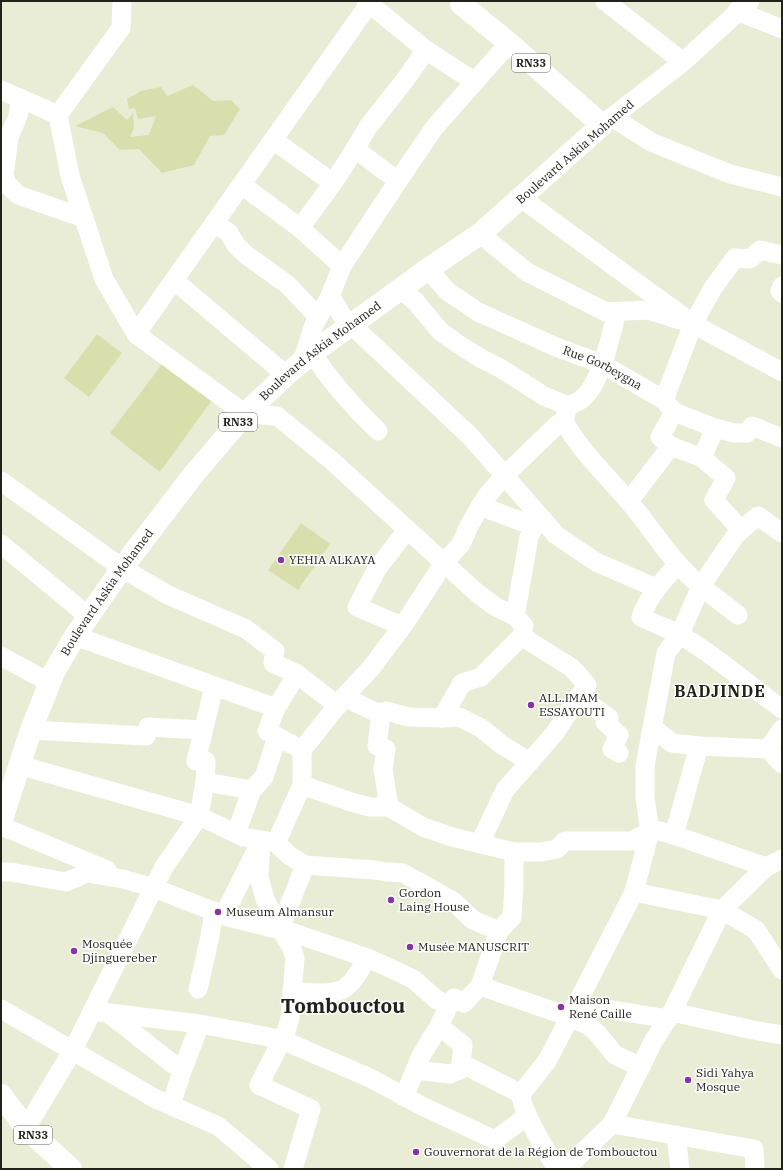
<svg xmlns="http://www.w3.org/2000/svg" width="783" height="1170" font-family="'IBM Plex Serif',serif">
<rect width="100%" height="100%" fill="#e9edd6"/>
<g fill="#d8dfad">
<path d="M 193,85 L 213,101 L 231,100 L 240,109 L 224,135 L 210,136 L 194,165 L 162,173 L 139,149 L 120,150 L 103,133 L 75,126 L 113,107 L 127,120 L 133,113 L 134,128 L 130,137 L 149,135 L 156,116 L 138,119 L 135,108 L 129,109 L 127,99 L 141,91 L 161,87 L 167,96 Z"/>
<path d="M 97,334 L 122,353 L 89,397 L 64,378 Z"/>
<path d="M 163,363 L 212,400 L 160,472 L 110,433 Z"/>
<path d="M 301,523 L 330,544 L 298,590 L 268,570 Z"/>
</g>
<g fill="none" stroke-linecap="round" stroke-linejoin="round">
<g stroke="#fff" stroke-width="19">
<path d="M 122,1 L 121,28 L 58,115 L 70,176 L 104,279 L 136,334 L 245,414 L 277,416 L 331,460 L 477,593 L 496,607 L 515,616 L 524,626 L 522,635 L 529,641 L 572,668 L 587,685 L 554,734 L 505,790 L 480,843"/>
<path d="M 366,1 L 426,50 L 475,82"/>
<path d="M 605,1 L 683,62"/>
<path d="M 737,11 L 782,29"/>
<path d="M 1,90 L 58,115"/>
<path d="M 21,98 L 18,116 L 9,137 L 4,175 L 7,184 L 18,195 L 84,218"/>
<path d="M 612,117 L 651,142 L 730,174 L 782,187"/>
<path d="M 602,125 L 683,62 L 750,1"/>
<path d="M 273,140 L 333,183"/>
<path d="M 355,149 L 398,181"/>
<path d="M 242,185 L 300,228 L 342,266"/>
<path d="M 521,198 L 693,324 L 782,372"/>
<path d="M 215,223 L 229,233 L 236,245 L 245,254 L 288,285 L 318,317"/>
<path d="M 300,228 L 333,183 L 355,149 L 368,127 L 405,80 L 426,50"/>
<path d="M 480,234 L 527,272 L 606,312 L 648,310 L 680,320"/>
<path id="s1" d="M 428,269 L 447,291 L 478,312 L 556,347 L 602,364 L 664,400 L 674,412 L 715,428 L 734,433 L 747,433 L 752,426 L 782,438"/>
<path d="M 173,282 L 182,287 L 286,375"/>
<path d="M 782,286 L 780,291 L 782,293"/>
<path d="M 401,289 L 416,302 L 440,331 L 458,344 L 482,359 L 500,368 L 544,396 L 568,406 C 573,404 578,402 582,399 C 602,382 610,337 617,312"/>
<path d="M 330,296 L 343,317 L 471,437 L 556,535 L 596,562 L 656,588"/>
<path d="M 136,334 L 369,4"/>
<path d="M 312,353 C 331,382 353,407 378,431"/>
<path d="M 302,362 L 314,325 L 330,296 L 342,266 L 398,181 L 434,128 L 509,43"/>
<path d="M 664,400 L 693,324 L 713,288 L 735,258 L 750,259 L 760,250 L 782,255"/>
<path d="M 567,410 L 564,421 C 578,448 605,474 625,497 C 644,518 659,543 678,564 C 695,584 718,599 738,615"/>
<path d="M 671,446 L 702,458 L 726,478 L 714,500 L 741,530"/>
<path d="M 702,458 L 715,428"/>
<path d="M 1,481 L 122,568 L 168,595 L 246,629 L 275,651 L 273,663 L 297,674 L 338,706"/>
<path d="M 629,501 L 671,446 L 660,437 L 674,412"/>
<path d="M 480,506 L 520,521 L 533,523 L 541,518"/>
<path d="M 1,544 L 88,616"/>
<path d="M 678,564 C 663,581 649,595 641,617 C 654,624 668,628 680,635 C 717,656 748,685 782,709"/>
<path d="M 515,616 L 529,537 L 534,526 L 541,518"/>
<path d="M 402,626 L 357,607 L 377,569 L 407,530"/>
<path d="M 75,636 L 276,708 L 267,731 L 302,750 L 302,785 L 351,802 L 370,807 L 389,807 L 423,827 L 452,837 L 514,852 L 541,852 L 557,849 L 565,841 L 632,841 L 650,831 L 655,830 L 674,835 L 766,867"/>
<path d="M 1,656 L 50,683"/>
<path d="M 579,696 L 609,718 L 605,722 L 619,735 L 612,749 L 619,753"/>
<path d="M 344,697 L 373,711 L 381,713 L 386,711 L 409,717 L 442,718 L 459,717 L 481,728 L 502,745 L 530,762"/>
<path d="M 276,708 L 297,674"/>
<path d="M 381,713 L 377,746 L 386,749 L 383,769 L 389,807"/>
<path d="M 442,718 L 462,683 L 481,677 L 521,637 L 522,635"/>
<path d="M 653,728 L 672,743 L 699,746 L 768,749 L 782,764"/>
<path d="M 31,730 L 146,736 L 148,727 L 203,730"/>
<path d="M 768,749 L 782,729"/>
<path d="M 302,750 L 344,697 L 371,668 L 405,623 L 443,564 L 461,544 L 470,524 L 486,497 L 504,476 L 534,447 L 557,425 L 564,421"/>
<path d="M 19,765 L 199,816 L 243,837 L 273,842"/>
<path d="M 205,782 L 252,790"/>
<path d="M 302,785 L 276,843 L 290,856 L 305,865 L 375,870 L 386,872 L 403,873 L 453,901 L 473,920 L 499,931 L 512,917 L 514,885 L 514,852"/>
<path d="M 1,826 L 107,870"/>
<path d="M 236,833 L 252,790 L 264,777 L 277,737"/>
<path d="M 674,835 L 699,746"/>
<path d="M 261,840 L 259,877 L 265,899 L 280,929 L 291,946 L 295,958 L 290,1018 L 286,1032 L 259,1085 L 311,1109 L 293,1169"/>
<path d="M 1,872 L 11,872 L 66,882 L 87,873 L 123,879 L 154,888 L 228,917 L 272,928 L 285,930 L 367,958 L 390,968 L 413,979 L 437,1000 L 449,1005 L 439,1026 L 463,1045 L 461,1063 L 521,1094 C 521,1111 547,1152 557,1169"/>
<path d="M 634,892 L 722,910 L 756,930 L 782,970"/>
<path d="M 224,915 L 257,849"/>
<path d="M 280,929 L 305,865"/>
<path d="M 480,986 L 499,931"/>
<path d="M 198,989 L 210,936 L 214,911"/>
<path d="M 292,992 C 305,992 335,996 345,988 C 355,981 361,968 367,958"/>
<path d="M 449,1005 L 454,998 L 464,1003 L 480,986 L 570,1017 L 634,892 L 650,831 L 645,798 L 645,766 L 666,653 L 680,634 L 701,586 L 735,536 L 741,530 L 758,516 L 782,533"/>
<path d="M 574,1007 L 583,1005 L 668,1019"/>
<path d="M 1,1009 L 154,1098 L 218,1126 L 269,1169"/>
<path d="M 92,1011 L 200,1024 L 280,1039 L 370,1078 L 422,1106 L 495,1140 L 527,1116"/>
<path d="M 672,1012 L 753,1030 L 782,1035"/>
<path d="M 108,1013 L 182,1071"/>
<path d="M 415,1070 L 450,1074 L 460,1070 L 461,1063"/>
<path d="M 521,1094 L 547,1061 L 570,1017 L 589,1026 L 598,1034 L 615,1055 L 641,1067"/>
<path d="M 404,1097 L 421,1056 L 439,1026"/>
<path d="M 171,1105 L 182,1071 L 200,1024"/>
<path d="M 612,1124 L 754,1149 L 755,1169"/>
<path d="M 26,1128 L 73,1050 L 164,867 L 199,816 L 205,782 L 206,761 L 196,761 L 214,687"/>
<path d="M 676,1135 L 680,1169"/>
<path d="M 565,1169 L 612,1124 L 654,1040 L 672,1012 L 722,910 L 766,867 L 782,859"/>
</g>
<g stroke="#fff" stroke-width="22">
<path id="s2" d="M 1,822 L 31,730 L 54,672 L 75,636 L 122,568 L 194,474 L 245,414 L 286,375 L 315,351 L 428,269 L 480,234 L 602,125 L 509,43 L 461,4 L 461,1"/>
<path d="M 1,1095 L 26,1128 L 71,1169"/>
</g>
</g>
<g fill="#8535a4" stroke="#fff" stroke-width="1.5">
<circle cx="281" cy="560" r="4"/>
<circle cx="531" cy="705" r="4"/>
<circle cx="391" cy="900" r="4"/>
<circle cx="218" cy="912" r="4"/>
<circle cx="410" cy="947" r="4"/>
<circle cx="74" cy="951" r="4"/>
<circle cx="561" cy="1007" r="4"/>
<circle cx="688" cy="1080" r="4"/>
<circle cx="416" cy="1152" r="4"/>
</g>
<g text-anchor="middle" stroke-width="3" stroke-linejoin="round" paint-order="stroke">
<g fill="#fff" stroke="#64645f" stroke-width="1">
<rect x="512" y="54" width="38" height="18" rx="3"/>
<rect x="219" y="413" width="38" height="18" rx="3"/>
<rect x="14" y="1126" width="38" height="18" rx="3"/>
</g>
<g font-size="11" font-weight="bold" fill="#21221a">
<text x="531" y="67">RN33</text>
<text x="238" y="426">RN33</text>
<text x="33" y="1139">RN33</text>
</g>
<g font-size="12" fill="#21221a" stroke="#fff">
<text transform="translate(575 152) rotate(-41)" y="4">Boulevard Askia Mohamed</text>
<text dy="4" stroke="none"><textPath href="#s2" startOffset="579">Boulevard Askia Mohamed</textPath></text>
<text dy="4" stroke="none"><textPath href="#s1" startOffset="203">Rue Gorbeygna</textPath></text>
<text dy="4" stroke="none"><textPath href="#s2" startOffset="255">Boulevard Askia Mohamed</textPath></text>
</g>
<g font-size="12" fill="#21221a" stroke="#fff" text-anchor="start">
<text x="289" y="564">YEHIA ALKAYA</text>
<text x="539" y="702">ALL.IMAM<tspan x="539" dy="14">ESSAYOUTI</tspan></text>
<text x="399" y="897">Gordon<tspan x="399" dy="14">Laing House</tspan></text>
<text x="226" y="916">Museum Almansur</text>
<text x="82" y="948">Mosquée<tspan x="82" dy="14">Djinguereber</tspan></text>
<text x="418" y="951">Musée MANUSCRIT</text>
<text x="569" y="1004">Maison<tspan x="569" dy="14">René Caille</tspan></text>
<text x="696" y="1077">Sidi Yahya<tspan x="696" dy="14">Mosque</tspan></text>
<text x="424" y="1156">Gouvernorat de la Région de Tombouctou</text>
</g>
<g font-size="16" font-weight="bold" letter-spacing="1" fill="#21221a" stroke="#fff">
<text x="720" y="697">BADJINDE</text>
</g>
<g font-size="20" font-weight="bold" fill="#21221a" stroke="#fff">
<text x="343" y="1013">Tombouctou</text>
</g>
</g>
<rect width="783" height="1170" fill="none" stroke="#21221a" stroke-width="4"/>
</svg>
